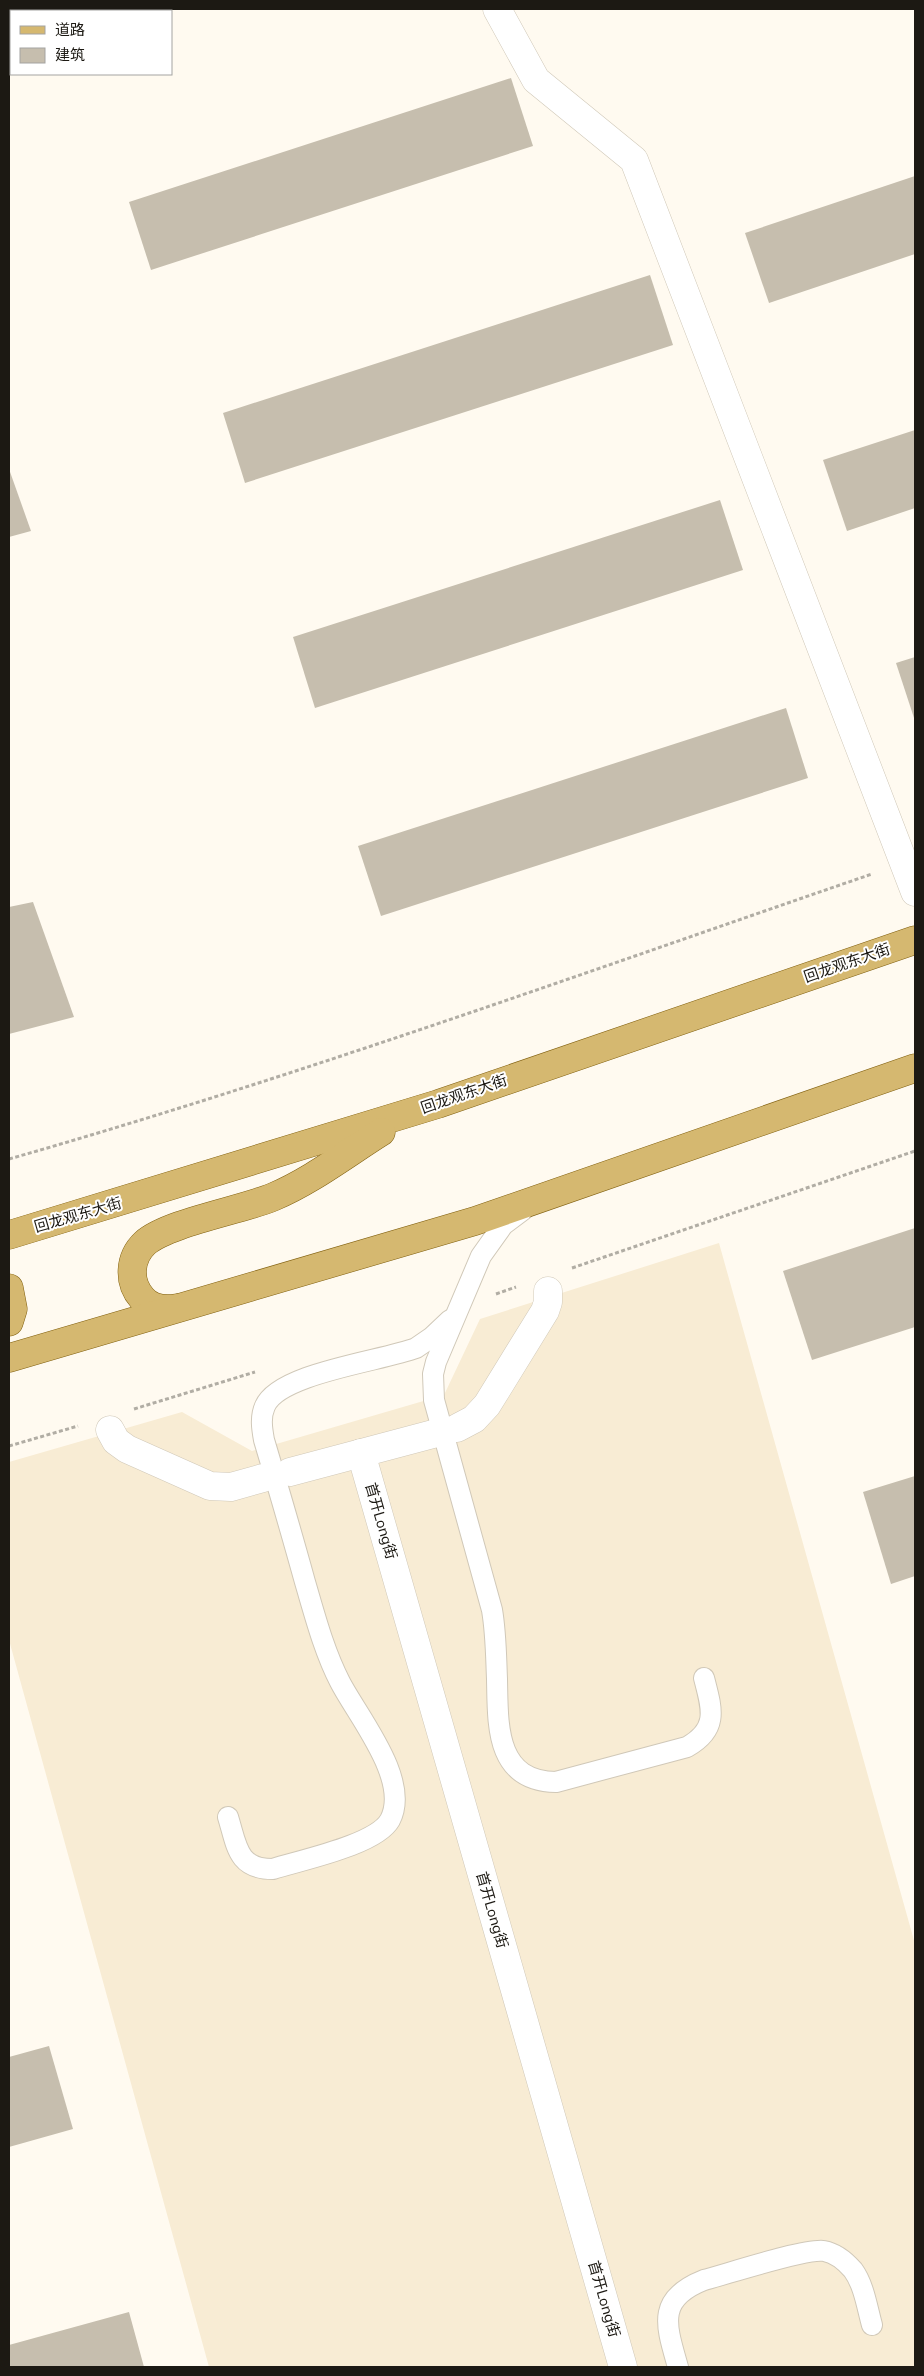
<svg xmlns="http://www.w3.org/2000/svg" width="924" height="2376" font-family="'Nunito Sans','Noto Sans SC',sans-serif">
<rect width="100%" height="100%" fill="#fffaf0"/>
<path fill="#f8ecd4" d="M 719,1243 L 915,1944 L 915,2367 L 209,2367 L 9,1640 L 9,1462 L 182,1412 L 252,1451 L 444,1395 L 480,1319 Z"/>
<g fill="#c6beae">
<path d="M 52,9 L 149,9 L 144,11 L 53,11 Z"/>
<path d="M 511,78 L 533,146 L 151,270 L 129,202 Z"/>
<path d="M 915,176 L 915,254 L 769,303 L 745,233 Z"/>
<path d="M 650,275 L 673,345 L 245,483 L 223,413 Z"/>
<path d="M 915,430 L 915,508 L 847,531 L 823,460 Z"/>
<path d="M 9,469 L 31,531 L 9,537 Z"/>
<path d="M 720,500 L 743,570 L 315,708 L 293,637 Z"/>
<path d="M 915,657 L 915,721 L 896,663 Z"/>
<path d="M 786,708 L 808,778 L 381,916 L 358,846 Z"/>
<path d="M 33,902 L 74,1017 L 9,1034 L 9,907 Z"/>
<path d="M 915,1228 L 915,1327 L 812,1360 L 783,1271 Z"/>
<path d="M 915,1476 L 915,1576 L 891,1584 L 863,1492 Z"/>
<path d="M 49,2046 L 73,2129 L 9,2147 L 9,2057 Z"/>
<path d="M 129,2312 L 144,2367 L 9,2367 L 9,2345 Z"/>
</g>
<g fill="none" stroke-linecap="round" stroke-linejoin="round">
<g stroke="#d0c8b8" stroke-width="22">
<g id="lane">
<path d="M 523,1210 L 503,1225 L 481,1256 L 436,1362 L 433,1374 L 434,1400 L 492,1610 C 496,1633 496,1656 497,1679 C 498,1725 495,1781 556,1782 L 687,1747 C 719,1729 712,1709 704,1678"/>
<path d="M 228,1817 C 237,1846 237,1869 273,1869 C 301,1860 376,1845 390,1820 C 411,1780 358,1717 340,1682 C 324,1651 315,1616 305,1582 C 292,1535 278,1487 264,1440 C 262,1429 260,1417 265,1406 C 279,1373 382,1361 416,1348 L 432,1337 L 450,1320"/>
<path d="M 678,2367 C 666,2325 656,2299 704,2280 C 727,2274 806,2248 824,2251 C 835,2253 846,2262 853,2270 C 864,2285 867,2307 872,2325"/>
</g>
</g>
<g stroke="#d0c8b8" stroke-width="29">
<g id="street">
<path d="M 497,9 L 536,80 L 634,160 L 915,892"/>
<path d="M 457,1428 L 474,1419 L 487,1405 L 545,1311 L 548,1302 L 548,1291"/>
<path d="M 110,1430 L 116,1441 L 127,1449 L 210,1486 L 231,1487 L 263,1478"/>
<path d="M 361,1453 L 623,2367"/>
<path d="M 290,1472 L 433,1434"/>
</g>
</g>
<g stroke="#826111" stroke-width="29">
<g id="primary">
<path d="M 9,1235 L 438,1104 L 915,940"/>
<path d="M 9,1288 L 13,1309 L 9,1322"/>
<path d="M 177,1308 C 164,1310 150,1308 142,1298 C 128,1282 129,1258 145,1243 C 167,1223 242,1210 273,1197 C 311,1181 346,1154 381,1132"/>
<path d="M 9,1358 L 475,1221 L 915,1068"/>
</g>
</g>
<g stroke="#b1ada4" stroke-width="3" stroke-dasharray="4 2.5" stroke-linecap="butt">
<path d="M 9,1159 C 300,1076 586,972 872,874"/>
<path d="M 572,1268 L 915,1151"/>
<path d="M 496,1294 L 516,1287"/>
<path d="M 134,1409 L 255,1372"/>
<path d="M 9,1446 L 78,1426"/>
</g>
<use href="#lane" stroke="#fff" stroke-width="20"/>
<use href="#street" stroke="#fff" stroke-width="28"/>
<use href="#primary" stroke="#d5b870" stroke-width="28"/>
</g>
<g text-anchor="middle" stroke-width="4" stroke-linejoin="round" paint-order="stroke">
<g font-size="15" fill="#1c1913" stroke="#fff">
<text transform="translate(847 963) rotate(-19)" y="5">回龙观东大街</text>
<text transform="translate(464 1094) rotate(-19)" y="5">回龙观东大街</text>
<text transform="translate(78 1215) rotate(-16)" y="5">回龙观东大街</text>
<text transform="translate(381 1521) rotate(74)" y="5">首开Long街</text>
<text transform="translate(492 1910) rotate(74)" y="5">首开Long街</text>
<text transform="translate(604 2299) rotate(74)" y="5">首开Long街</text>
</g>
</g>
<rect width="924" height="2376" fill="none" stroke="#1c1913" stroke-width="20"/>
<rect x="10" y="10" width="162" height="65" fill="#ffffff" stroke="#a4a3a1"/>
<rect x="20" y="26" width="25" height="8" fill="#d5b870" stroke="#a4a3a1"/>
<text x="55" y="35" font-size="15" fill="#1c1913">道路</text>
<rect x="20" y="48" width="25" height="15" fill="#c6beae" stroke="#a4a3a1"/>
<text x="55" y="60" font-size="15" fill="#1c1913">建筑</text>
</svg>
